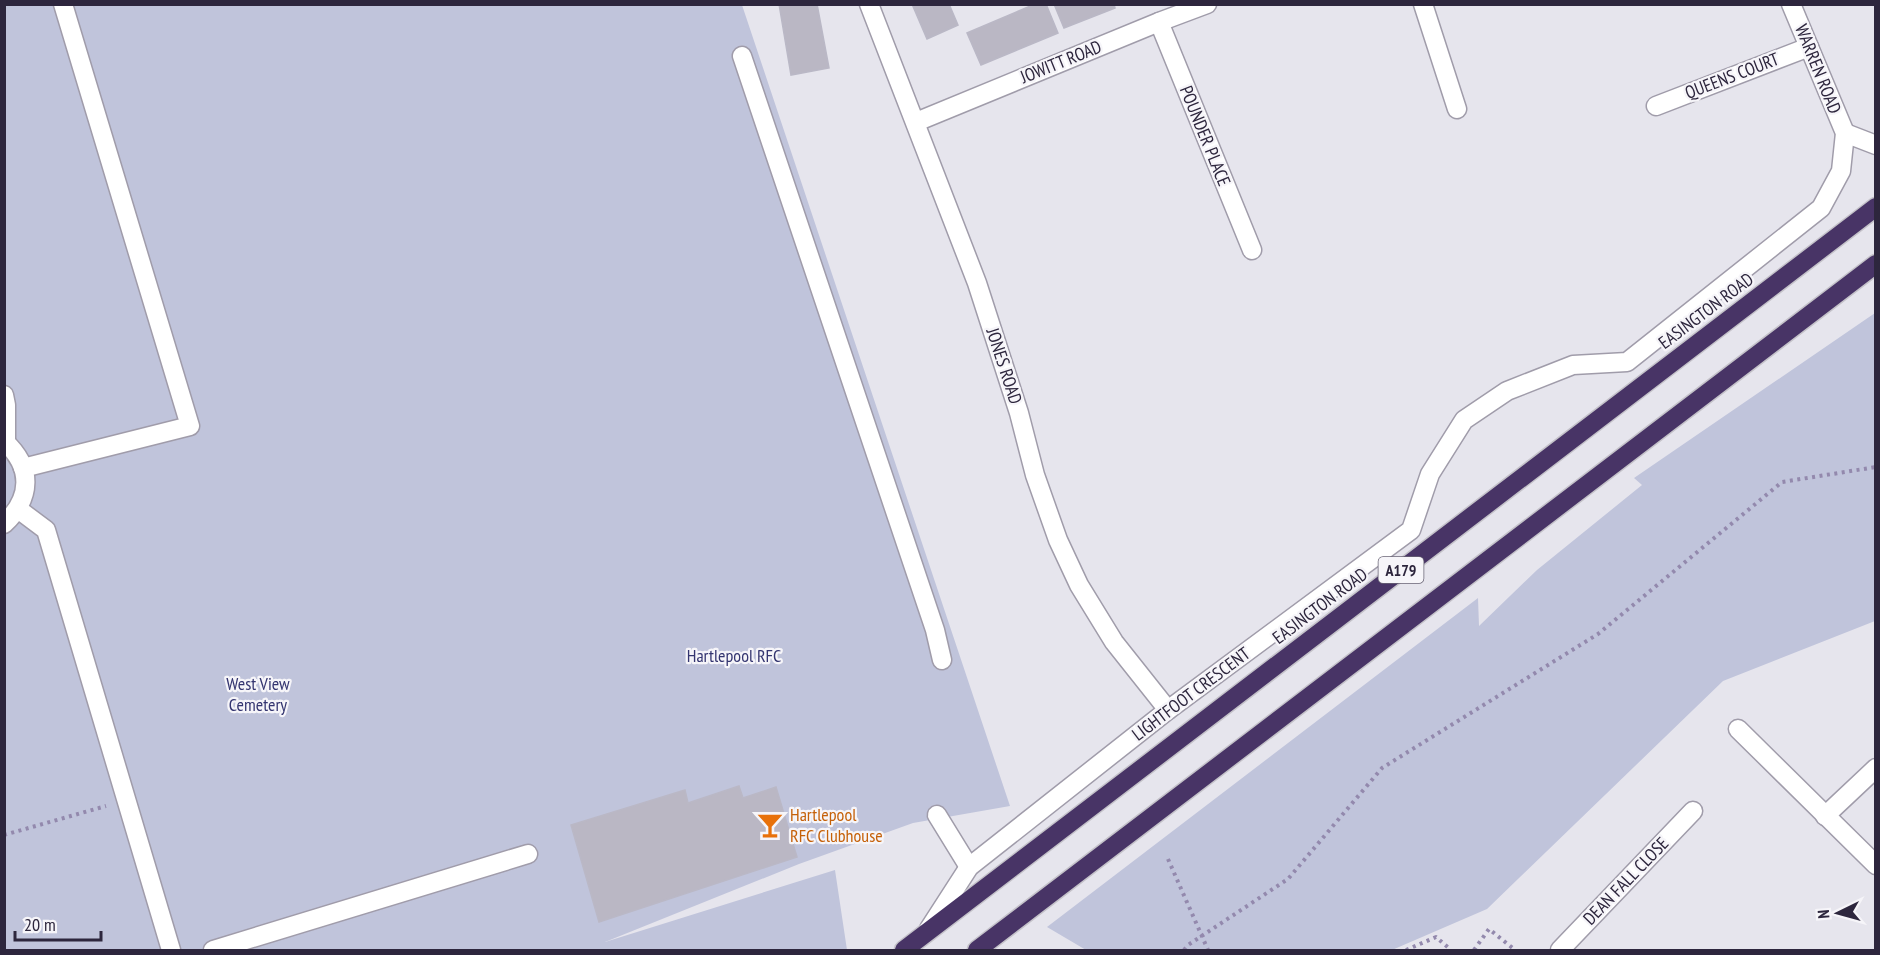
<svg xmlns="http://www.w3.org/2000/svg" width="1880" height="955" font-family="'PT Sans Narrow',sans-serif">
<rect width="100%" height="100%" fill="#e6e5ed"/>
<g fill="#c0c4db">
<path d="M 5,5 L 742,5 L 1010,806 L 913,823 L 799,864 L 605,942 L 835,870 L 847,950 L 5,950 Z"/>
<path d="M 1875,313 L 1875,621 L 1723,681 L 1487,909 L 1392,950 L 1086,950 L 1047,927 L 1478,598 L 1479,626 L 1537,570 L 1642,485 L 1634,478 Z"/>
</g>
<g fill="#bab7c4" stroke="#bab8c6" stroke-width="1.5">
<path d="M 779,4 L 817,4 L 829,68 L 791,75 Z"/>
<path d="M 912,4 L 949,4 L 958,25 L 927,39 Z"/>
<path d="M 1035,4 L 1046,4 L 1058,33 L 981,65 L 967,33 Z"/>
<path d="M 1054,4 L 1114,4 L 1115,8 L 1064,28 Z"/>
<path d="M 739,786 L 743,798 L 776,787 L 797,857 L 599,922 L 571,825 L 685,790 L 688,803 Z"/>
</g>
<g fill="none" stroke-linecap="round" stroke-linejoin="round">
<g stroke="#a09caa" stroke-width="21">
<g id="minor">
<path d="M 869,4 L 977,283 L 1019,413 L 1035,475 L 1058,540 L 1079,585 L 1114,642 L 1168,710"/>
<path d="M 1423,4 L 1457,109"/>
<path d="M 1159,22 L 1252,250"/>
<path d="M 742,56 L 935,630 L 942,660"/>
<path d="M 1656,106 L 1809,47"/>
<path d="M 916,122 L 1159,22 L 1207,4"/>
<path d="M 1845,133 L 1876,145"/>
<path d="M 4,395 L 6,405 L 6,443"/>
<path d="M 4,441 C 33,467 32,498 4,524"/>
<path d="M 23,468 L 190,426 L 63,4"/>
<path d="M 18,509 L 46,530 L 171,950"/>
<path d="M 1738,729 L 1876,865"/>
<path d="M 937,815 L 969,867"/>
<path d="M 1825,816 L 1876,768"/>
<path d="M 929,929 L 969,867 L 1168,710 L 1411,530 L 1430,474 L 1464,420 L 1507,391 L 1573,365 L 1627,362 L 1821,208 L 1841,171 L 1845,133 L 1791,4"/>
<path d="M 213,950 L 528,854"/>
<path d="M 1560,950 L 1693,811"/>
</g>
</g>
<g stroke="#c4c2c9" stroke-width="21">
<g id="highway">
<path d="M 904,950 L 1876,207"/>
<path d="M 977,950 L 1876,264"/>
</g>
</g>
<g stroke="#9389ad" stroke-width="4" stroke-dasharray="3 4.5" stroke-linecap="butt">
<path d="M 4,835 L 106,806"/>
<path d="M 1168,859 L 1208,950"/>
<path d="M 1184,950 L 1188,945 L 1288,879 L 1382,768 L 1598,634 L 1782,482 L 1876,467"/>
<path d="M 1406,950 L 1436,937 L 1451,950"/>
<path d="M 1474,950 L 1489,929 L 1515,950"/>
</g>
<use href="#minor" stroke="#fff" stroke-width="18"/>
<use href="#highway" stroke="#483466" stroke-width="18"/>
</g>
<defs>
<g id="bar-bare" transform="scale(2.07)"><path d="M-6-5H6L.8 .8V4.5H3.5V6h-7V4.5H-.8V.8Z" fill="#e8710a" stroke="#f6f5f9" stroke-width="2.5" paint-order="stroke"/></g>
</defs>
<g fill-rule="evenodd">
<use href="#bar-bare" x="770" y="825"/>
</g>
<g text-anchor="middle" stroke-width="4.5" stroke-linejoin="round" paint-order="stroke">
<rect fill="#f6f5f9" stroke="#696475" stroke-width="1.5" x="1378.5" y="557" width="45" height="26" rx="4.5"/>
<g font-size="16" font-weight="bold" fill="#2d263d">
<text x="1401" y="576">A179</text>
</g>
<g font-size="18" fill="#2d263d" stroke="#f6f5f9">
<text transform="translate(1061 62) rotate(-22)" y="6">JOWITT ROAD</text>
<text transform="translate(1818 69) rotate(68)" y="6">WARREN ROAD</text>
<text transform="translate(1732 76) rotate(-21)" y="6">QUEENS COURT</text>
<text transform="translate(1205 136) rotate(68)" y="6">POUNDER PLACE</text>
<text transform="translate(1706 311) rotate(-37)" y="6">EASINGTON ROAD</text>
<text transform="translate(1004 366) rotate(72)" y="6">JONES ROAD</text>
<text transform="translate(1320 606) rotate(-37)" y="6">EASINGTON ROAD</text>
<text transform="translate(1191 694) rotate(-37)" y="6">LIGHTFOOT CRESCENT</text>
<text transform="translate(1626 881) rotate(-46)" y="6">DEAN FALL CLOSE</text>
</g>
<g font-size="18" fill="#343570" stroke="#f6f5f9">
<text x="734" y="662">Hartlepool RFC</text>
<text x="258" y="690">West View<tspan x="258" dy="21">Cemetery</tspan></text>
</g>
<g font-size="18" fill="#c56008" stroke="#f6f5f9" text-anchor="start">
<text x="790" y="821">Hartlepool<tspan x="790" dy="21">RFC Clubhouse</tspan></text>
</g>
</g>
<rect width="1880" height="955" fill="none" stroke="#2d263d" stroke-width="12"/>
<g transform="translate(1838 913) rotate(265)" stroke="#f6f5f9" stroke-width="4.5" paint-order="stroke">
<path d="M0-4.5L10 22L0 15L-10 22Z" fill="#2d263d"/>
<text y="-9" font-size="16" font-weight="bold" text-anchor="middle" fill="#2d263d">N</text>
</g>
<path d="M15 931v9h86v-9" fill="none" stroke="#2d263d" stroke-width="3"/>
<text x="24" y="931" font-size="18" fill="#2d263d" stroke="#f6f5f9" stroke-width="4.5" paint-order="stroke">20 m</text>
</svg>
